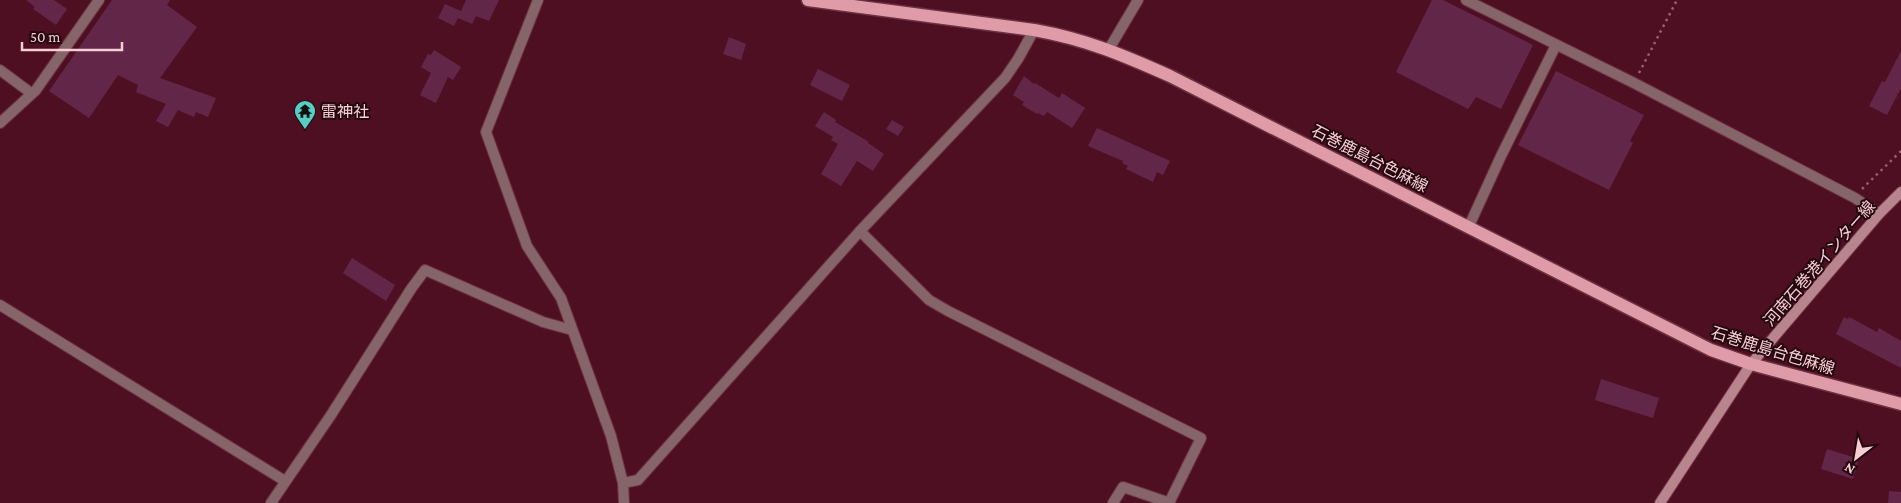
<svg xmlns="http://www.w3.org/2000/svg" width="1901" height="503" font-family="'Crimson Pro','Noto Sans JP',serif">
<rect width="100%" height="100%" fill="#4f0f22"/>
<g fill="#622748">
<path d="M 26,0 L 54,0 L 67,9 L 56,25 L 33,9 L 35,7 Z"/>
<path d="M 112,0 L 170,0 L 167,5 L 197,27 L 160,78 L 216,98 L 208,117 L 196,112 L 194,117 L 178,110 L 168,127 L 156,121 L 166,104 L 136,92 L 138,85 L 118,75 L 89,118 L 49,91 Z"/>
<path d="M 466,0 L 499,0 L 489,21 L 476,16 L 472,24 L 458,18 L 454,26 L 438,18 L 445,4 L 461,11 Z"/>
<path d="M 1432,0 L 1443,0 L 1533,45 L 1501,109 L 1476,97 L 1468,109 L 1396,72 Z"/>
<path d="M 729,37 L 746,44 L 741,60 L 723,54 Z"/>
<path d="M 434,50 L 461,67 L 453,80 L 448,77 L 436,103 L 420,95 L 431,73 L 421,67 L 428,54 L 431,55 Z"/>
<path d="M 1901,51 L 1901,88 L 1887,115 L 1869,106 L 1882,81 L 1885,82 Z"/>
<path d="M 818,69 L 850,85 L 842,101 L 810,85 Z"/>
<path d="M 1556,71 L 1644,115 L 1630,141 L 1633,143 L 1609,190 L 1518,145 Z"/>
<path d="M 1024,76 L 1034,84 L 1035,83 L 1059,98 L 1062,93 L 1085,108 L 1072,128 L 1047,112 L 1044,116 L 1038,113 L 1037,114 L 1022,105 L 1024,102 L 1013,95 Z"/>
<path d="M 824,112 L 836,120 L 835,122 L 869,142 L 868,143 L 884,154 L 873,171 L 857,161 L 841,186 L 821,174 L 838,144 L 831,140 L 833,137 L 815,126 Z"/>
<path d="M 892,120 L 904,127 L 898,136 L 886,129 Z"/>
<path d="M 1097,128 L 1170,161 L 1163,175 L 1157,172 L 1153,182 L 1126,169 L 1128,166 L 1122,163 L 1123,161 L 1088,146 Z"/>
<path d="M 352,258 L 395,285 L 386,301 L 343,273 Z"/>
<path d="M 1844,317 L 1848,319 L 1849,317 L 1877,332 L 1879,328 L 1901,341 L 1901,368 L 1836,334 Z"/>
<path d="M 1601,379 L 1659,398 L 1653,418 L 1595,400 Z"/>
<path d="M 1827,449 L 1859,459 L 1853,479 L 1821,469 Z"/>
<path d="M 1889,491 L 1901,492 L 1901,503 L 1888,503 Z"/>
</g>
<g fill="none" stroke-linecap="round" stroke-linejoin="round">
<g stroke="#6d3142" stroke-width="12">
<g id="minor">
<path d="M 538,0 L 486,132 L 527,246 L 561,298 L 611,436 L 623,483 L 624,503"/>
<path d="M 1466,0 L 1634,83 L 1855,198 L 1879,214"/>
<path d="M 1109,49 L 1138,0"/>
<path d="M 0,70 L 31,93"/>
<path d="M 0,123 L 36,90 L 99,0"/>
<path d="M 1469,226 L 1501,156 L 1556,45"/>
<path d="M 860,231 L 929,300 L 948,311 L 1201,438 L 1169,503"/>
<path d="M 0,305 L 285,481"/>
<path d="M 623,483 L 638,480 L 860,231 L 1005,78 L 1018,59 L 1034,30"/>
<path d="M 271,503 L 331,415 L 411,289 L 425,270 L 543,322 L 572,330"/>
<path d="M 1113,503 L 1123,487 L 1170,503"/>
</g>
</g>
<g stroke="#6d3142" stroke-width="12">
<path id="secondary" d="M 1660,503 L 1751,364 L 1879,214 L 1901,192"/>
</g>
<g stroke="#6d3142" stroke-width="15">
<path id="primary" d="M 808,0 L 1034,30 C 1085,39 1123,55 1170,76 L 1711,350 L 1751,364 L 1901,404"/>
</g>
<g stroke="#955f6c" stroke-width="2.5" stroke-dasharray="2.5 4" stroke-linecap="butt">
<path d="M 1639,73 L 1677,0"/>
<path d="M 1862,189 L 1901,151"/>
</g>
<use href="#minor" stroke="#85646a" stroke-width="10"/>
<use href="#secondary" stroke="#b8848d" stroke-width="10"/>
<use href="#primary" stroke="#df9ca8" stroke-width="12"/>
</g>
<defs>
<g id="temple-pin" transform="scale(1.125)"><path d="M0 17L-7.5 6A9.5 9.5 0 1 1 7.5 6Z" fill="#56cec4" stroke="#250910"/><path d="M0-6L5-2H3V0L6.5 2.5H4V6H1.5V3h-3V6H-4V2.5H-6.5L-3 0V-2H-5Z" fill="#111"/></g>
</defs>
<g fill-rule="evenodd">
<use href="#temple-pin" x="305" y="111"/>
</g>
<g text-anchor="middle" stroke-width="4" stroke-linejoin="round" paint-order="stroke">
<g font-size="16" fill="#f6cdd3" stroke="#250910" text-anchor="start">
<text x="321" y="117">雷神社</text>
</g>
<g font-size="16" fill="#f6cdd3" stroke="#250910">
<text transform="translate(1370 158) rotate(27)" y="6">石巻鹿島台色麻線</text>
<text transform="translate(1819 263) rotate(-49)" y="6">河南石巻港インター線</text>
<text transform="translate(1773 350) rotate(17)" y="6">石巻鹿島台色麻線</text>
</g>
</g>
<g transform="translate(1856 458) rotate(211)" stroke="#250910" stroke-width="4" paint-order="stroke">
<path d="M0-4L9 19L0 12L-9 19Z" fill="#f6cdd3"/>
<text y="-8" font-size="14" font-weight="bold" text-anchor="middle" fill="#f6cdd3">N</text>
</g>
<path d="M22 42v8h100v-8" fill="none" stroke="#f6cdd3" stroke-width="2.5"/>
<text x="30" y="42" font-size="15" fill="#f6cdd3" stroke="#250910" stroke-width="4" paint-order="stroke">50 m</text>
</svg>
